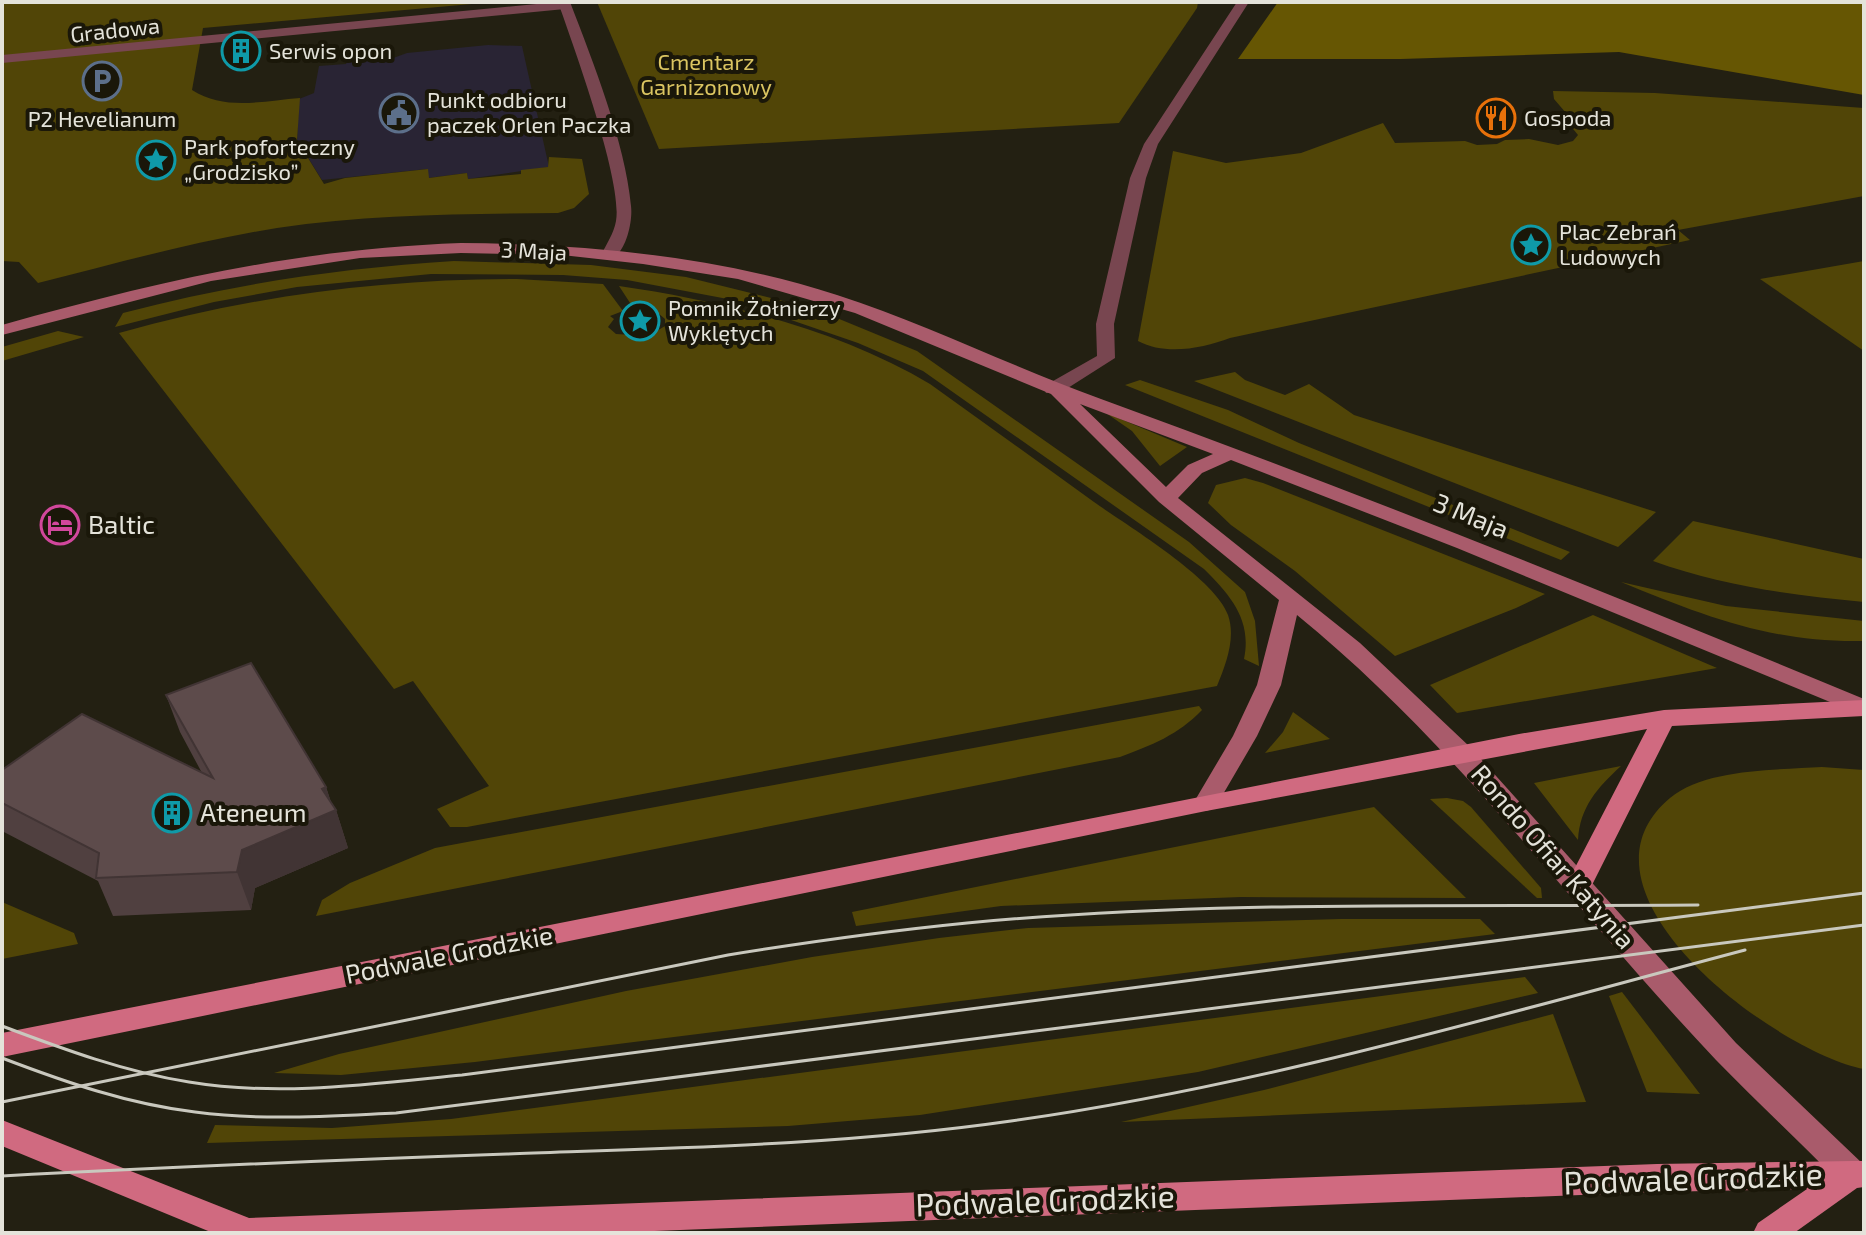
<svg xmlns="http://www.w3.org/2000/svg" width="1866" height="1235" font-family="'Exo 2',sans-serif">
<rect width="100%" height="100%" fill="#232012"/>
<path fill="#292434" d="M 488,45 L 522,46 L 549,167 L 468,179 L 467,173 L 428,178 L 427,169 L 322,180 L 297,140 L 299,99 L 314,93 L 319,66 L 346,64 L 349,57 L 384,55 L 385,61 L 407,53 Z"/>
<g fill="#514507">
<path d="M 2,2 L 494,2 L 203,28 L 192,90 C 225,111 262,101 300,98 L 297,140 L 324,184 L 345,178 L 428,169 L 429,178 L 467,173 L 468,179 L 521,174 L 521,170 L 548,167 L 549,157 L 582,159 L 589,194 L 574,208 L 558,213 C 464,214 371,214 277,228 C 196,241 117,263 38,283 L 19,262 L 2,261 Z"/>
<path d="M 597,2 L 1198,2 L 1197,8 L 1119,123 L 659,149 Z"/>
<path d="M 1553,91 L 1655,93 L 1864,108 L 1864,196 L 1678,230 L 1690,240 L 1230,338 C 1203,348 1166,356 1138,341 L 1173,151 L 1226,163 L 1301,153 L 1383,123 L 1395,143 L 1465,141 L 1477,145 L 1497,144 L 1505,140 L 1529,139 L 1558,145 L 1573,141 L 1578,135 L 1565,119 L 1566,113 L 1554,99 Z"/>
<path d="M 454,261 L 591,265 L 686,277 L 815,309 L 917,351 L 1189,542 L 1245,592 L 1255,621 L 1259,666 L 1244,659 C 1252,620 1231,596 1204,569 L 923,371 L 858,343 L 733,300 L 627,280 L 563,275 L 431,274 L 297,287 L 214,302 L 115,327 L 123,313 C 232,284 342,268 454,261 Z"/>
<path d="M 1864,261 L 1864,351 L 1760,279 Z"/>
<path d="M 517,279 L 603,284 L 623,311 L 610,316 L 614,319 L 608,327 L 616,334 L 633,335 L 634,339 L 647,337 L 665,326 L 665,319 L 658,313 L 634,309 L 619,286 C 723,301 840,330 930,384 C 984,423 1039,462 1094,502 C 1126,525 1215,578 1228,615 C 1236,638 1226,664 1217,686 L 467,827 L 450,827 L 437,809 L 489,786 L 413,681 L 394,689 L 119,333 C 250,296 382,279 517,279 Z"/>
<path d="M 58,331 L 84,337 L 2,361 L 2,347 Z"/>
<path d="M 1235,372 L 1245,380 L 1285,395 L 1309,384 L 1354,415 L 1656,512 L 1618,547 L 1194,381 Z"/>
<path d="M 1140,380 L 1228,410 L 1299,443 L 1570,552 L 1561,560 L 1125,385 Z"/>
<path d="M 1106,413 L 1187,447 L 1160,466 L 1132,431 Z"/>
<path d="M 1245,478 L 1263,483 L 1545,594 L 1516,608 L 1395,656 L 1295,571 L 1231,525 L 1208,503 L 1216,485 Z"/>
<path d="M 1693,521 L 1864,559 L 1864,602 C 1791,595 1722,586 1653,561 Z"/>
<path d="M 1621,582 L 1726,606 L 1864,621 L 1864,641 C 1772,643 1704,616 1621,582 Z"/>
<path d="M 1593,615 L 1717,668 L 1457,713 L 1430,685 Z"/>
<path d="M 1199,706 L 1202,710 C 1178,735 1152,745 1120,757 L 316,916 L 322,900 L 350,883 L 435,848 Z"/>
<path d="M 1293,712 L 1330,739 L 1265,753 L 1283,732 Z"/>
<path d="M 1621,766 C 1597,788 1580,807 1578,840 L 1534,783 Z"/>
<path d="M 1822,767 L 1864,770 L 1864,1069 C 1778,1053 1558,892 1670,798 C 1706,768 1778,770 1822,767 Z"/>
<path d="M 1447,798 L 1463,801 L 1471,807 L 1541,888 L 1542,898 L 1537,898 L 1430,799 Z"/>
<path d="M 1374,807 L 1466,898 L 1241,897 L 1001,906 L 856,926 L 852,912 Z"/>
<path d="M 2,902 L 74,933 L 78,944 L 2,959 Z"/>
<path d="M 1341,919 L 1480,919 L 1495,934 L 475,1062 L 341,1075 L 274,1073 L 339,1054 L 626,991 L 812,957 L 939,938 L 1028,928 Z"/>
<path d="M 1525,977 L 1538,993 L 1198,1072 L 920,1115 L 788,1126 L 207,1143 L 215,1125 L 332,1128 L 451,1119 Z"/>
<path d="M 1622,992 L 1700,1094 L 1647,1092 L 1609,996 Z"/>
<path d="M 1553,1014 L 1586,1102 L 1121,1122 L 1264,1090 Z"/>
</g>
<path fill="#665603" d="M 1278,2 L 1864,2 L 1864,95 L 1619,52 L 1401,59 L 1238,59 Z"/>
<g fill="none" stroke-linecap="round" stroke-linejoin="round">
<g fill="#784650" fill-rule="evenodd">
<path d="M 557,2 L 571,5 L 565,9 L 2,63 L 2,55 Z"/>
<path d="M 1237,2 L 1249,2 L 1158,144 L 1146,178 L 1114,324 L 1115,358 L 1060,393 L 1046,393 L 1044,389 L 1046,385 L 1097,356 L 1096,324 L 1130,178 L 1144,144 Z"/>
</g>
<path fill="#784650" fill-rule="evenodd" d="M 558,2 L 570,2 C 593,62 625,142 631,206 C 633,221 626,255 609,260 L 601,255 C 606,245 614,233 616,221 C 623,181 573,45 558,2 Z"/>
<path fill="#a95b6b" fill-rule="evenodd" d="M 461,243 C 588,244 716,256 837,295 C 927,324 1012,367 1101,399 C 1357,492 1611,594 1864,699 L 1864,716 L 1457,548 L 1231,460 L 1202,473 L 1178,498 L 1360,643 L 1470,747 L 1736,1043 L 1863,1164 L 1863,1184 L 1852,1187 L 1841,1184 C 1800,1142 1757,1102 1716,1060 C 1575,911 1458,746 1297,615 L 1281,685 L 1257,736 L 1215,808 L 1206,811 L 1197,808 L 1194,802 L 1233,736 L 1257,685 L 1279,600 L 1159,502 L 1051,394 L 855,313 L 738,279 L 643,264 L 562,255 L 461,253 L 360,258 L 211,281 L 2,335 L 2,325 C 160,281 297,249 461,243 ZM 1080,404 L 1213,454 L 1188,465 L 1166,487 Z"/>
<g fill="#d06a80" fill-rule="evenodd">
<path d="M 1864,700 L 1864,716 L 1672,726 L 1592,885 L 1588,892 L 1579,895 L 1570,892 L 1566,885 L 1647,729 L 1206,811 L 2,1057 L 2,1033 L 1519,734 L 1664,710 Z"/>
<path d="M 2,1120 L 249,1218 L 1657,1164 L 1852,1161 L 1864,1161 L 1864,1187 L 1857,1188 L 1794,1233 L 1753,1233 L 1758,1223 L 1807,1189 L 1657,1192 L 603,1233 L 213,1233 L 2,1146 Z"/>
</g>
<g stroke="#c9c8be" stroke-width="3">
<path d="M 2,1026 C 63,1049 125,1072 189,1082 C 279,1097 372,1084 462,1075 L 1864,893"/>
<path d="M 2,1058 C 65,1082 128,1104 195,1112 C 262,1121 329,1116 396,1113 L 1864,925"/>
<path d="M 2,1102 L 728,955 C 808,942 887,931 967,923 C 1210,900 1455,907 1698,905"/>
<path d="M 2,1176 C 170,1167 339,1160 507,1154 C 676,1148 844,1145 1011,1121 C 1260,1086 1503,1014 1745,950"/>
</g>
</g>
<path fill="#504040" d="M 166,695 L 326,787 L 331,802 L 336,810 L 348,848 L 255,888 L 251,910 L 113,916 L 98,881 L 2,831 L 2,770 L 202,773 L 180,732 Z"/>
<path fill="#413434" d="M 326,787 L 334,812 L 336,810 L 348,848 L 255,888 L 251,910 L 237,872 L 242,850 L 322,789 Z"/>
<path fill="#5d4b4b" stroke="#413434" stroke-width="2" d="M 251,663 L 326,787 L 322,789 L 336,810 L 242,850 L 237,872 L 96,878 L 99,853 L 2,803 L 2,770 L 82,714 L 213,778 L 166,695 Z"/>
<defs>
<g id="building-ring" transform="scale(2)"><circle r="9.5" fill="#1a1709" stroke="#0f9aa8" stroke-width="1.5"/><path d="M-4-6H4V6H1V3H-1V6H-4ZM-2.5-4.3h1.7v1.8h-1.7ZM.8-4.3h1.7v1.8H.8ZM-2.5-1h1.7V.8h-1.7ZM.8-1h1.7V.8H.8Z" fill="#0f9aa8"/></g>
<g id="parking-ring" transform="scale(2)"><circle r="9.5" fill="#1a1709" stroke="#5c6f8a" stroke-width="1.5"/><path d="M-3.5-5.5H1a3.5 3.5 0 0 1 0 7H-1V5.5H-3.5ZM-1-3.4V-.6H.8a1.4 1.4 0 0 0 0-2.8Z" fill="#5c6f8a"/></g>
<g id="civic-ring" transform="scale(2)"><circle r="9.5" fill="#1a1709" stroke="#5c6f8a" stroke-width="1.5"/><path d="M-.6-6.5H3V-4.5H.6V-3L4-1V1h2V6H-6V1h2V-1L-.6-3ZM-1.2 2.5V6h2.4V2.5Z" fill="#5c6f8a"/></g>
<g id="restaurant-ring" transform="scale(2)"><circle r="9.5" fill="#1a1709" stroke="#e8710a" stroke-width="1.5"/><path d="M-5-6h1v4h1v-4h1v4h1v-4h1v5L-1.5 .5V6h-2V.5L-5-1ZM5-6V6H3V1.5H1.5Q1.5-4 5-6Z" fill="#e8710a"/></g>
<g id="sight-ring" transform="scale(2)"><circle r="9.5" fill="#1a1709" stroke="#0f9aa8" stroke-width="1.5"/><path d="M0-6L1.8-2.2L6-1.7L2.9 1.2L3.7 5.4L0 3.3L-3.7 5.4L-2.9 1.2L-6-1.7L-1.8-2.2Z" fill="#0f9aa8"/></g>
<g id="hotel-ring" transform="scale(2)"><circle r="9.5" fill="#1a1709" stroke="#d1479c" stroke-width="1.5"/><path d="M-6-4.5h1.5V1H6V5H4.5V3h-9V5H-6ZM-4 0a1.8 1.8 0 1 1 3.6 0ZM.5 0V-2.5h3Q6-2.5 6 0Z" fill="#d1479c"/></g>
</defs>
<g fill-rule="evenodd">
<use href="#building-ring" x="241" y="51"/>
<use href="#parking-ring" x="102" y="81"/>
<use href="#civic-ring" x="399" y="113"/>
<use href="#restaurant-ring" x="1496" y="118"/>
<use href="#sight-ring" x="156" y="160"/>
<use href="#sight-ring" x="1531" y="245"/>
<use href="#sight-ring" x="640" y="321"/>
<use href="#hotel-ring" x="60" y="525"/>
<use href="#building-ring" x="172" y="813"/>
</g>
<g text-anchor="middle" stroke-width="8" stroke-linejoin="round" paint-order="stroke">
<g font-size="22" fill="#e4e3da" stroke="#1a1709">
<text transform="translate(115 30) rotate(-6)" y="8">Gradowa</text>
<text transform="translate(534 251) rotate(3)" y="8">3 Maja</text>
</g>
<g font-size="22" fill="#e4e3da" stroke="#1a1709" text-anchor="start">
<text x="269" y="59">Serwis opon</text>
<text x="427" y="108">Punkt odbioru<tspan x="427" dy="25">paczek Orlen Paczka</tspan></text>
<text x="1524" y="126">Gospoda</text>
<text x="102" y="127" text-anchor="middle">P2 Hevelianum</text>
<text x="184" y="155">Park poforteczny<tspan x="184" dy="25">„Grodzisko”</tspan></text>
<text x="1559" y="240">Plac Zebrań<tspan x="1559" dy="25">Ludowych</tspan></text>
<text x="668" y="316">Pomnik Żołnierzy<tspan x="668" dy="25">Wyklętych</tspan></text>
</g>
<g font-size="22" fill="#dbc561" stroke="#1a1709">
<text x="706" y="70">Cmentarz<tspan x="706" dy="25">Garnizonowy</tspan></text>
</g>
<g font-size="26" fill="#e4e3da" stroke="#1a1709">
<text transform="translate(1471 516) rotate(22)" y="9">3 Maja</text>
<text transform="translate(1553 857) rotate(49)" y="9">Rondo Ofiar Katynia</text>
<text transform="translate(449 955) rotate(-11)" y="9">Podwale Grodzkie</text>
</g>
<g font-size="26" fill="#e4e3da" stroke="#1a1709" text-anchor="start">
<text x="88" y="534">Baltic</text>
<text x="200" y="822">Ateneum</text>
</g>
<g font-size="32" fill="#e4e3da" stroke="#1a1709">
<text transform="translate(1693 1179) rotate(-2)" y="11">Podwale Grodzkie</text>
<text transform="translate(1045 1201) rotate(-2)" y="11">Podwale Grodzkie</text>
</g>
</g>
<rect width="1866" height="1235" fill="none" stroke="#e4e3da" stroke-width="8"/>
</svg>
